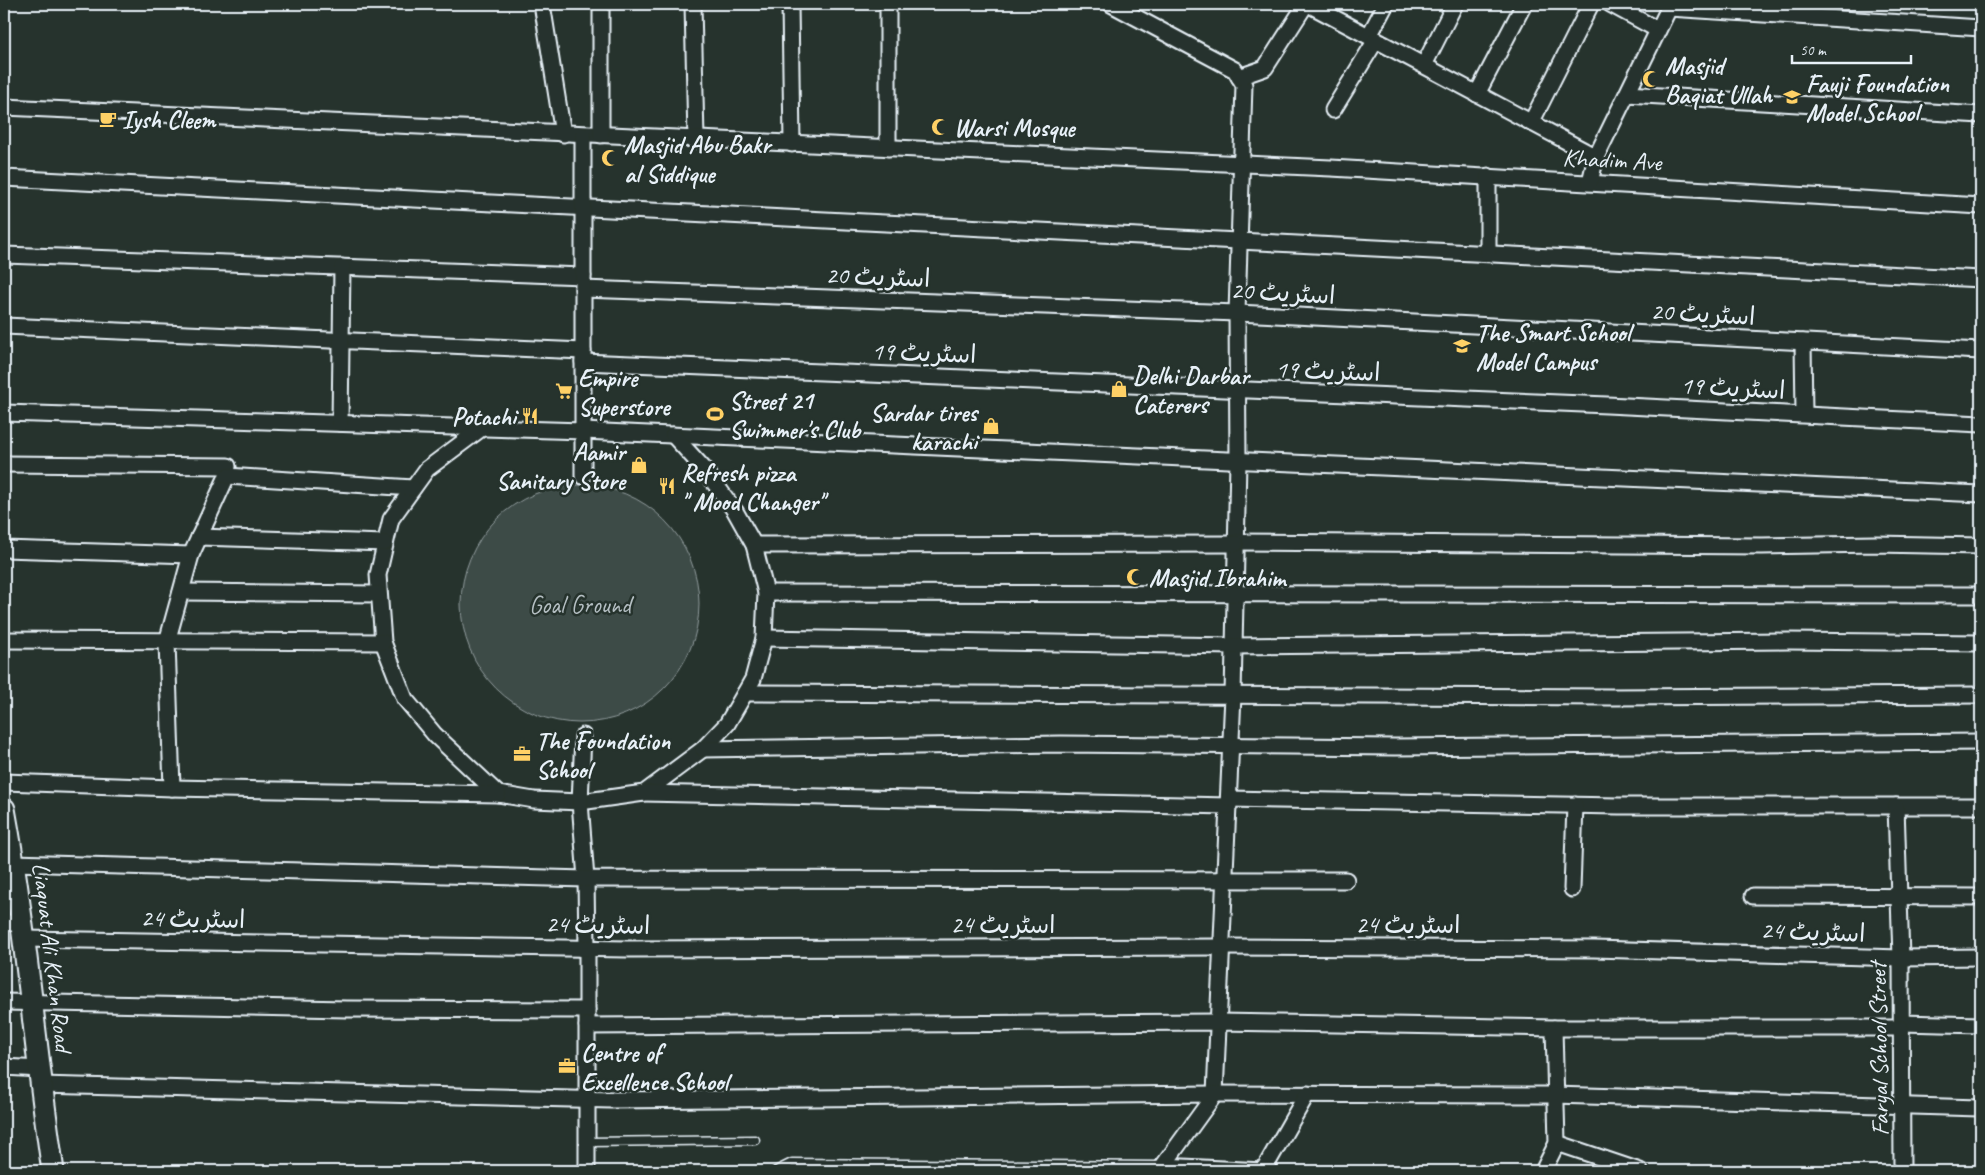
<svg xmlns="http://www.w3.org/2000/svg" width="1985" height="1175" font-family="Caveat,'Playpen Sans Arabic',sans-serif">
<rect width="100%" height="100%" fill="#26332d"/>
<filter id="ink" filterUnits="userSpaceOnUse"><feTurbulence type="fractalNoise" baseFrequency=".02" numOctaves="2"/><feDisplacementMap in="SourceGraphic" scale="10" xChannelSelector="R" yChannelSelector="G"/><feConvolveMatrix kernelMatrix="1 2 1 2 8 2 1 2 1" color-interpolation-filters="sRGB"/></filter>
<g filter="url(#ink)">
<circle fill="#3e4b47" stroke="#939ea0" cx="580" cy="604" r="119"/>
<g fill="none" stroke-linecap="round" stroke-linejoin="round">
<g stroke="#e8f1f8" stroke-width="11">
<g id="lane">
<path d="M 587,1142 L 755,1140"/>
<path d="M 776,1171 L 792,1163 L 1163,1166"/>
</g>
</g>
<g stroke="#e8f1f8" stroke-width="19">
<g id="street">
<path d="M 542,4 L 563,134"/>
<path d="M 693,4 L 696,140"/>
<path d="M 790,4 L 792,144"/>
<path d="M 1111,4 L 1235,70 L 1244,85 L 1237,313 L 1238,461 L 1233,695 L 1215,1094 L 1163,1166 L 1163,1171"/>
<path d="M 1308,4 L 1596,157"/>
<path d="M 1610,4 L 1658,30"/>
<path d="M 1669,8 L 1981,28"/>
<path d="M 1369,36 L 1386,4"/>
<path d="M 1424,65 L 1455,4"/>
<path d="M 1239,77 L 1265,68 L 1306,4"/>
<path d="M 1477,94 L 1524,4"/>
<path d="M 1627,94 L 1981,115"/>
<path d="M 4,107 L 1331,168 L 1981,206"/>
<path d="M 1333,110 L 1376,40"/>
<path d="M 1531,123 L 1591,4"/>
<path d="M 601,135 L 601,4"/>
<path d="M 888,148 L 888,4"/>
<path d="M 4,178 L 1981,279"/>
<path d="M 1590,182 L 1596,157 L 1671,4"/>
<path d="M 1488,253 L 1488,176"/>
<path d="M 4,255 L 583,276"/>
<path d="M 583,289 L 1237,313 L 1981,351"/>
<path d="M 4,326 L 583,351"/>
<path d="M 1803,342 L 1804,414"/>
<path d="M 583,362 L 1607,405 L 1981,424"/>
<path d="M 4,413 L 583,431 L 1981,494"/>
<path d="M 340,423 L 342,267"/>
<path d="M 482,428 L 427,469 L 391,519 L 378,575 L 383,642 L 405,699 L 435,735 L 498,794 L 534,800 L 580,802 L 644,793 L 703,749 L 727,724 L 745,693 L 753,679 L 764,638 L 766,593 L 754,545 L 735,511 L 705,470 L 673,435"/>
<path d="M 4,464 L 228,466 L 227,476 L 191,555 L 167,642 L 172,788"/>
<path d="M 227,476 L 413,488"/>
<path d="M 583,476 L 583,135"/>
<path d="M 199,537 L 385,543"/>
<path d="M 1236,542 L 1762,546 L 1875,544 L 1981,546"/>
<path d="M 754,545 L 1236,544"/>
<path d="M 4,549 L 191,555"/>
<path d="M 181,592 L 378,594"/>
<path d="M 766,593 L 1981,595"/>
<path d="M 764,638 L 1234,646 L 1788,641 L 1981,643"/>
<path d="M 4,640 L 383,642"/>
<path d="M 745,693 L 1611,697 L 1981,695"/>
<path d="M 583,736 L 580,802 L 586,879 L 587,948 L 587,1171"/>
<path d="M 703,749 L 1061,744 L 1395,747 L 1981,742"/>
<path d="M 4,782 L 172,788 L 498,794"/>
<path d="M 644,793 L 1229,806"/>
<path d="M 1229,799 L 1619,806 L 1981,806"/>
<path d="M 1896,806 L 1901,958 L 1902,1171"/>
<path d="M 13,863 L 586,879 L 1346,880"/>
<path d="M 1572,889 L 1575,805"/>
<path d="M 1753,896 L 1981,897"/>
<path d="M 4,923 L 23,923"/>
<path d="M 24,939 L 627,949 L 1222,947 L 1594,949 L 1901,958 L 1981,957"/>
<path d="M 4,1002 L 347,1009 L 587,1010"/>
<path d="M 1901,1023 L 1981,1025"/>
<path d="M 587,1026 L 1219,1022 L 1554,1028 L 1901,1028"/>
<path d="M 4,1067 L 40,1069"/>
<path d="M 40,1085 L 611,1100 L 1215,1094 L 1554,1095 L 1979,1108"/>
<path d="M 1557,1143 L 1640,1171"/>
<path d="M 1163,1166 L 1263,1171"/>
<path d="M 1263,1171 L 1307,1094"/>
<path d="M 1543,1171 L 1557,1143 L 1554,1028"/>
</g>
</g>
<g stroke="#e8f1f8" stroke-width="25">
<path id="secondary" d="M 4,809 C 26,929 35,1051 53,1171"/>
</g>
<use href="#lane" stroke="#26332d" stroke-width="8"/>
<use href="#street" stroke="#26332d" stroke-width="15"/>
<use href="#secondary" stroke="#26332d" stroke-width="21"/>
</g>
</g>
<defs>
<g id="mosque-bare" transform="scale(1.35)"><path d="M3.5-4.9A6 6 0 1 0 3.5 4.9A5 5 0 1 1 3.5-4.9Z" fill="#ffd166" stroke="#26332d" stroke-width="2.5" paint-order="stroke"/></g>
<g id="school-bare" transform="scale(1.35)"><path d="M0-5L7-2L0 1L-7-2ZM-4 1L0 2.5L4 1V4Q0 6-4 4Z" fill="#ffd166" stroke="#26332d" stroke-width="2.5" paint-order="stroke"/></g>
<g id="cafe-bare" transform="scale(1.35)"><path d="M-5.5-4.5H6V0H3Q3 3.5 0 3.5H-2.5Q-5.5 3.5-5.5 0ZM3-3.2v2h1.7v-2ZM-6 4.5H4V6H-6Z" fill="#ffd166" stroke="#26332d" stroke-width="2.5" paint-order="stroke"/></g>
<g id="shop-bare" transform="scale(1.35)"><path d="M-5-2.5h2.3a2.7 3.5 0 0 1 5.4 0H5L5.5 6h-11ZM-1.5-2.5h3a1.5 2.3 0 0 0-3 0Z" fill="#ffd166" stroke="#26332d" stroke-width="2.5" paint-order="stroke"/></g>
<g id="supermarket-bare" transform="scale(1.35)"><path d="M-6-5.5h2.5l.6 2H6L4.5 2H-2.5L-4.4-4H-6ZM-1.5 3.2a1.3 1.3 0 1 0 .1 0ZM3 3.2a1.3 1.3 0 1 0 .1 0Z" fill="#ffd166" stroke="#26332d" stroke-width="2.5" paint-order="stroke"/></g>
<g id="stadium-bare" transform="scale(1.35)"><path d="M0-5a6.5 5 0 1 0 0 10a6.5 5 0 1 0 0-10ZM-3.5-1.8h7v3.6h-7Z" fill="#ffd166" stroke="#26332d" stroke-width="2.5" paint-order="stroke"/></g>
<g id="restaurant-bare" transform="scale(1.35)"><path d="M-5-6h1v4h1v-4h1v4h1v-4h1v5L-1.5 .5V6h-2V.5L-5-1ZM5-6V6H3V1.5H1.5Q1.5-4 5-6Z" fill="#ffd166" stroke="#26332d" stroke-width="2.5" paint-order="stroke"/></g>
<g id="office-bare" transform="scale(1.35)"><path d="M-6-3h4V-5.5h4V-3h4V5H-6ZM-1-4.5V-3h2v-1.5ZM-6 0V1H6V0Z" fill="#ffd166" stroke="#26332d" stroke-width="2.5" paint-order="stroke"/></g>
</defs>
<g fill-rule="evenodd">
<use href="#mosque-bare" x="1651" y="79"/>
<use href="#school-bare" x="1792" y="97"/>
<use href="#cafe-bare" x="108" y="119"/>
<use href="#mosque-bare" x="940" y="127"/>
<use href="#mosque-bare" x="610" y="158"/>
<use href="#school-bare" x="1462" y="346"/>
<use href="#shop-bare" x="1119" y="389"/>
<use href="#supermarket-bare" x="564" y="391"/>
<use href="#stadium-bare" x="715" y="414"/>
<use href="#restaurant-bare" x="530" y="416"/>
<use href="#shop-bare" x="991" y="426"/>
<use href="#shop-bare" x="639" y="465"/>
<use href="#restaurant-bare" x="667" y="486"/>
<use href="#mosque-bare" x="1135" y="577"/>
<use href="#office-bare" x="522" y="754"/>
<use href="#office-bare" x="567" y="1066"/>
</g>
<g text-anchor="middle" stroke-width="5" stroke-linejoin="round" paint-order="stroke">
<g font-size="25" font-weight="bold" fill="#e8f1f8" stroke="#26332d" text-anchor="start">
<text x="1665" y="74">Masjid<tspan x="1665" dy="29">Baqiat Ullah</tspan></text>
<text x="1806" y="92">Fauji Foundation<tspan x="1806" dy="29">Model School</tspan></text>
<text x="122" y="128">Iysh Cleem</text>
<text x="954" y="136">Warsi Mosque</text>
<text x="624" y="153">Masjid Abu Bakr<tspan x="624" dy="29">al Siddique</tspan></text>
<text x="1476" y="341">The Smart School<tspan x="1476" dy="29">Model Campus</tspan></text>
<text x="1133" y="384">Delhi Darbar<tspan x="1133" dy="29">Caterers</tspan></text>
<text x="578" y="386">Empire<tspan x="578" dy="29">Superstore</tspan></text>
<text x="729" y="409">Street 21<tspan x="729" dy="29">Swimmer's Club</tspan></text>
<text x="977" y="421" text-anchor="end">Sardar tires<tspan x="977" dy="29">karachi</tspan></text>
<text x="516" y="425" text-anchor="end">Potachi</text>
<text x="625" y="460" text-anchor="end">Aamir<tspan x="625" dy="29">Sanitary Store</tspan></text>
<text x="681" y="481">Refresh pizza<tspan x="681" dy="29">" Mood Changer"</tspan></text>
<text x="1149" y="586">Masjid Ibrahim</text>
<text x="536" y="749">The Foundation<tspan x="536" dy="29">School</tspan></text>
<text x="581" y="1061">Centre of<tspan x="581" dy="29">Excellence School</tspan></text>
</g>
<g font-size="25" fill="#e8f1f8" stroke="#26332d">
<text transform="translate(1612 159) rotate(3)" y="9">Khadim Ave</text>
<text transform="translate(878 276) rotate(2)" y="9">اسٹریٹ 20</text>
<text transform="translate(1283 292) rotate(3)" y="9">اسٹریٹ 20</text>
<text transform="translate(1703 313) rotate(3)" y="9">اسٹریٹ 20</text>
<text transform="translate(924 352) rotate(2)" y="9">اسٹریٹ 19</text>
<text transform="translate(1328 370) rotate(2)" y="9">اسٹریٹ 19</text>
<text transform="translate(1733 387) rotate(3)" y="9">اسٹریٹ 19</text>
<text transform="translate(193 918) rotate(1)" y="9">اسٹریٹ 24</text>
<text transform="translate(598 924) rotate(1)" y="9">اسٹریٹ 24</text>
<text x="1003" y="933">اسٹریٹ 24</text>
<text x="1408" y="933">اسٹریٹ 24</text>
<text transform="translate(1813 931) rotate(2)" y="9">اسٹریٹ 24</text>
<text transform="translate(53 957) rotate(83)" y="9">Liaquat Ali Khan Road</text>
<text transform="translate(1878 1049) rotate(-91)" y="9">Faryal School Street</text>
</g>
<g font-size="25" fill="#b5bfc3" stroke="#26332d">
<text x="580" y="613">Goal Ground</text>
</g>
</g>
<rect width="1985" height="1175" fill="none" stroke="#26332d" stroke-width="20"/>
<rect x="10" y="10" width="1965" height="1155" fill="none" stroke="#e8f1f8" stroke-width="2" filter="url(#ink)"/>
<path d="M1792 55v8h119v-8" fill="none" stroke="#e8f1f8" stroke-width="2.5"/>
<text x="1800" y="55" font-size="15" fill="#e8f1f8" stroke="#26332d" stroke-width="4" paint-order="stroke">50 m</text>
</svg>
